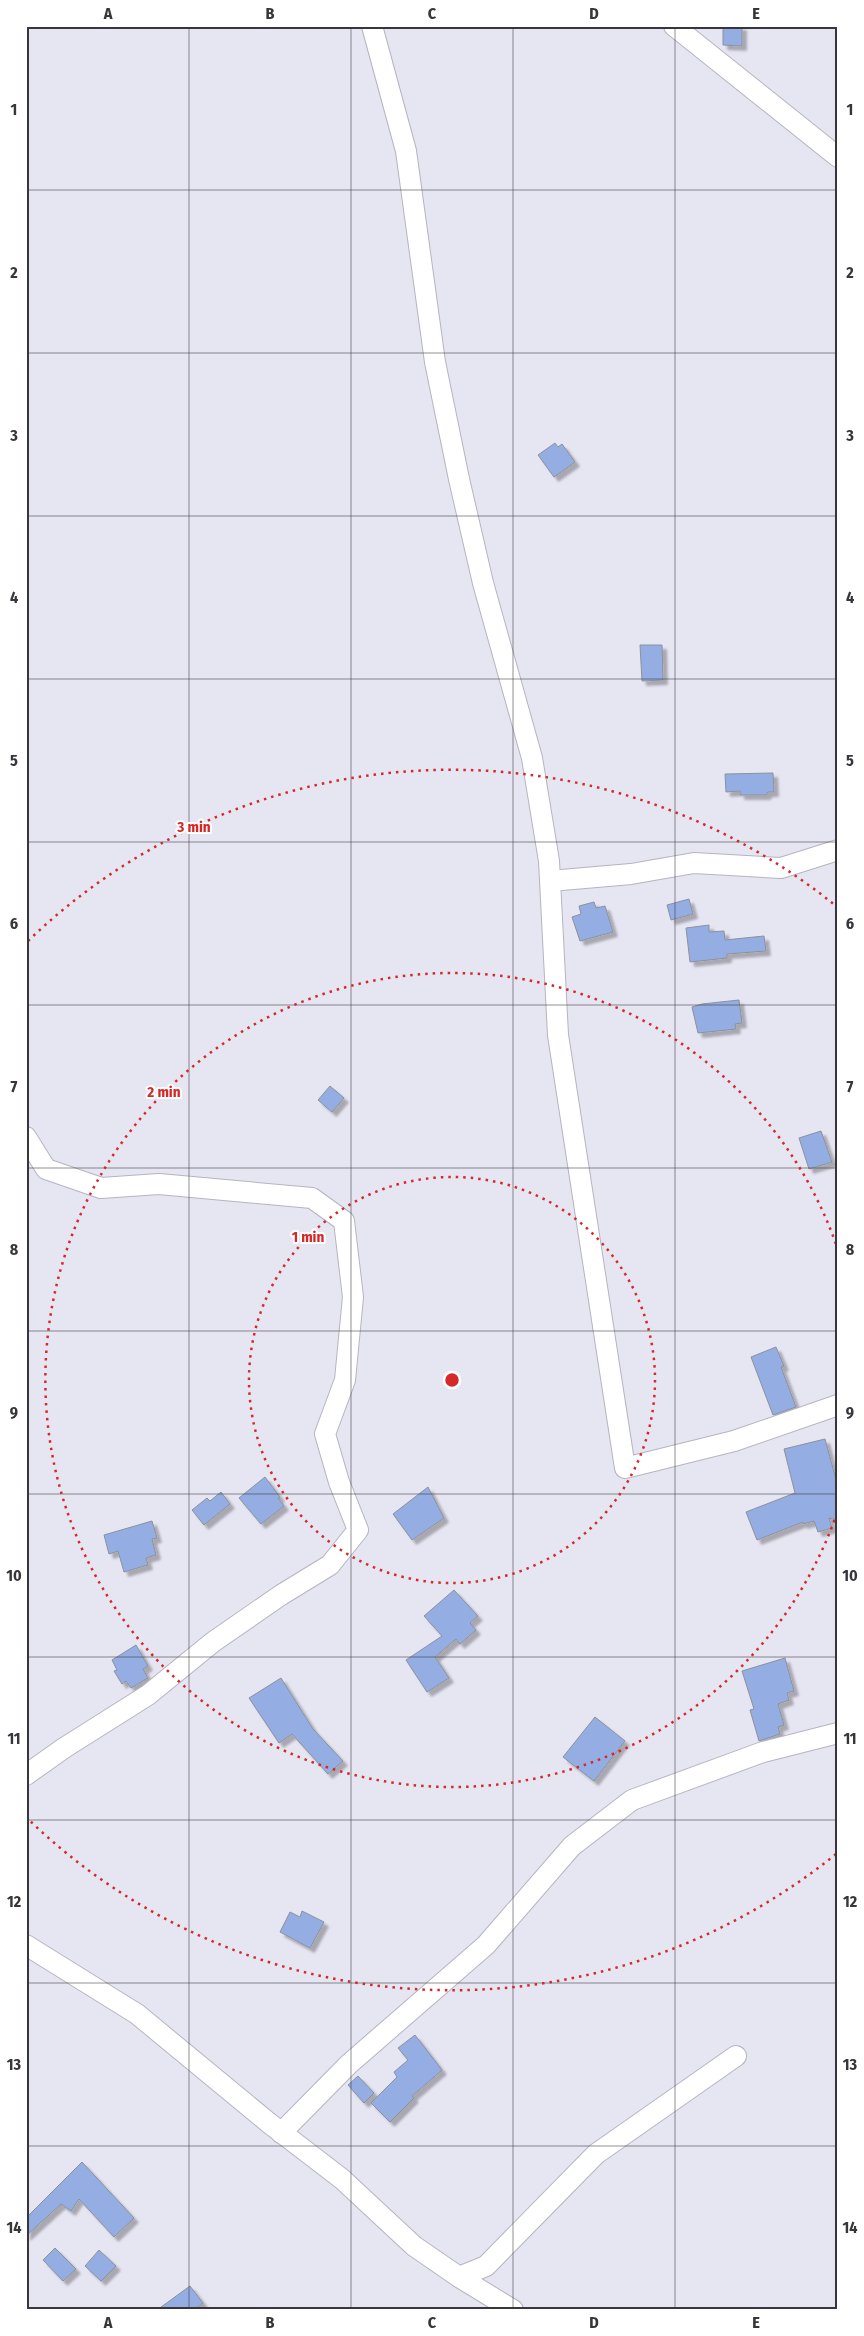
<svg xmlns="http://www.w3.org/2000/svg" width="864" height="2336" font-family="'Fira Sans Condensed',sans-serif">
<defs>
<filter id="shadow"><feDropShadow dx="4.5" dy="4.5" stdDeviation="1" flood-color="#0004"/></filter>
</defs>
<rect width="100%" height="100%" fill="#e6e5f2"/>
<g fill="#94ade3" stroke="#8b919c" filter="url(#shadow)">
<path d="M 723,26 L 742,26 L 742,46 L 723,45 Z"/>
<path d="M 555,443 L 558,447 L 562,444 L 575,462 L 554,477 L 538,455 Z"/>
<path d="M 640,645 L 662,645 L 663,680 L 642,681 Z"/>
<path d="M 773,773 L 774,792 L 768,792 L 766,795 L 740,795 L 740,791 L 726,792 L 725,774 Z"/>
<path d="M 689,899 L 693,914 L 671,920 L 667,905 Z"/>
<path d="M 594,902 L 596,908 L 605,906 L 613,932 L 580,941 L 572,917 L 581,914 L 579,906 Z"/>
<path d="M 709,925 L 709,932 L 724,931 L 725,940 L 764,936 L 766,951 L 727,954 L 727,958 L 690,962 L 686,928 Z"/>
<path d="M 739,1000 L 742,1023 L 735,1024 L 736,1029 L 698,1033 L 692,1007 L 702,1004 Z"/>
<path d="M 330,1086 L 344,1098 L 332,1112 L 318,1100 Z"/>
<path d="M 821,1131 L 832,1162 L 809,1169 L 799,1138 Z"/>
<path d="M 776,1347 L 784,1366 L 781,1367 L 796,1407 L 773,1415 L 751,1357 Z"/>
<path d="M 825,1439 L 838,1487 L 838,1520 L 829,1518 L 832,1528 L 818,1532 L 814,1521 L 803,1524 L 803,1522 L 757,1540 L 746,1512 L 795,1493 L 784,1449 Z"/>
<path d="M 265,1477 L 280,1497 L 278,1498 L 284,1506 L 261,1524 L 239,1498 Z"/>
<path d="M 428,1487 L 444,1518 L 412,1540 L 393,1514 Z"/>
<path d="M 221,1492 L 230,1504 L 204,1525 L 192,1510 L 207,1498 L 210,1501 Z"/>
<path d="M 152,1521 L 157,1538 L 152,1539 L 156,1555 L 146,1558 L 148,1565 L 124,1572 L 118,1551 L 109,1554 L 104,1535 Z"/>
<path d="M 454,1590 L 478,1616 L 470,1623 L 476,1630 L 460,1644 L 456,1639 L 435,1657 L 449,1678 L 427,1692 L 406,1660 L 442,1636 L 424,1616 Z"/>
<path d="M 136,1645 L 148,1666 L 143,1669 L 148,1678 L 131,1688 L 126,1681 L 122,1684 L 114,1671 L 117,1670 L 112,1660 Z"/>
<path d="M 785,1658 L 794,1691 L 787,1693 L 789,1700 L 778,1704 L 784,1725 L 778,1727 L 780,1734 L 759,1741 L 750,1710 L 754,1709 L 742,1671 Z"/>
<path d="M 281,1678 L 313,1729 L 343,1761 L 328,1774 L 292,1734 L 279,1743 L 249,1698 Z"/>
<path d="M 595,1717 L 625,1741 L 594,1781 L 563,1757 Z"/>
<path d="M 302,1911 L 324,1922 L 310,1948 L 280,1932 L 290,1912 L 300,1917 Z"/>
<path d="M 415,2035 L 442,2070 L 412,2096 L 414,2098 L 390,2122 L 371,2103 L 397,2077 L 394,2072 L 408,2060 L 398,2048 Z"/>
<path d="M 358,2076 L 374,2093 L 364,2103 L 348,2085 Z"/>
<path d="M 82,2162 L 134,2218 L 114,2237 L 79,2199 L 71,2211 L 61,2204 L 26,2236 L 26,2218 Z"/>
<path d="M 55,2248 L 76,2269 L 63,2281 L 43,2260 Z"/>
<path d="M 99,2250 L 116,2266 L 101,2281 L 85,2266 Z"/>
<path d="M 190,2286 L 203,2303 L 194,2310 L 157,2310 Z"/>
</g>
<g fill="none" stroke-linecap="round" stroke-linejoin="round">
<g stroke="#b6b4c1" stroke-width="22">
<g id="street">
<path d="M 372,26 L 406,151 L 435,362 L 459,479 L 483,583 L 532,758 L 549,861 L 558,1035 L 625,1468 L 734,1441 L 838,1405"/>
<path d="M 674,26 L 838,157"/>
<path d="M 550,881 L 631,874 L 694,863 L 781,868 L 838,850"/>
<path d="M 26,1137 L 46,1169 L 101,1188 L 159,1184 L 312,1198 L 344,1221 L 353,1297 L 345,1380 L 325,1434 L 339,1482 L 358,1530 L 330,1565 L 281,1595 L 213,1642 L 148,1695 L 64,1748 L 26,1775"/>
<path d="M 26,1945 L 137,2014 L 269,2123 L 342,2179 L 414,2246 L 459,2277 L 486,2266 L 596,2154 L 736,2056"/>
<path d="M 281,2133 L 349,2064 L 486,1945 L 572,1846 L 632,1800 L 763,1752 L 838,1733"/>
<path d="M 459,2277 L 513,2310"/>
</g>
</g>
<use href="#street" stroke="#fff" stroke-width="20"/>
</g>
<path fill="none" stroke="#36363b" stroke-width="1" stroke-opacity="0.55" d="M 189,26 L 189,2310M 351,26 L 351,2310M 513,26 L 513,2310M 675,26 L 675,2310M 26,190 L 838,190M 26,353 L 838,353M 26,516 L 838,516M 26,679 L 838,679M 26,842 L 838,842M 26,1005 L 838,1005M 26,1168 L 838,1168M 26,1331 L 838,1331M 26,1494 L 838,1494M 26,1657 L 838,1657M 26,1820 L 838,1820M 26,1983 L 838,1983M 26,2146 L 838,2146"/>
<g fill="none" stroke="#d62828" stroke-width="2.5" stroke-dasharray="2.5 5">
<circle cx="452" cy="1380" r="203"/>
<path d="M837 1513A407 407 0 1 1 837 1247"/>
<path d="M836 1854A610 610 0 0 1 28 1819M28 941A610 610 0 0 1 836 906"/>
</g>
<circle cx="452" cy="1380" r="8" fill="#d62828" stroke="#fff" stroke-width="2.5"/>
<g font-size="15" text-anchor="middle" font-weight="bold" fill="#d62828" stroke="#fff" stroke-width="4" stroke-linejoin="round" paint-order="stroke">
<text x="194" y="832">3 min</text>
<text x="164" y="1097">2 min</text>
<text x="308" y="1242">1 min</text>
</g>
<rect width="864" height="2336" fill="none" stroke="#ffffff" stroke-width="55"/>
<rect x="28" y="28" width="808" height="2280" fill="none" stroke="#36363b" stroke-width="2"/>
<g font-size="16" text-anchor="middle" font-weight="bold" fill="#36363b">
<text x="108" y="19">A</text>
<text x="270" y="19">B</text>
<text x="432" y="19">C</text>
<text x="594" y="19">D</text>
<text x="756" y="19">E</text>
<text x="14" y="115">1</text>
<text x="850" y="115">1</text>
<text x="14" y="278">2</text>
<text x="850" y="278">2</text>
<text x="14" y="441">3</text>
<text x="850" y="441">3</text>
<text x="14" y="603">4</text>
<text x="850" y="603">4</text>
<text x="14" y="766">5</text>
<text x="850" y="766">5</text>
<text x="14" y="929">6</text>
<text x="850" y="929">6</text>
<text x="14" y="1092">7</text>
<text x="850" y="1092">7</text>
<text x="14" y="1255">8</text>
<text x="850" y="1255">8</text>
<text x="14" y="1418">9</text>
<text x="850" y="1418">9</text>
<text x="14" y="1581">10</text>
<text x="850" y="1581">10</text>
<text x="14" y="1744">11</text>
<text x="850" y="1744">11</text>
<text x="14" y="1907">12</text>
<text x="850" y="1907">12</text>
<text x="14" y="2070">13</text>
<text x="850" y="2070">13</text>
<text x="14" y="2233">14</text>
<text x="850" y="2233">14</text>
<text x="108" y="2328">A</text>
<text x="270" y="2328">B</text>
<text x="432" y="2328">C</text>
<text x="594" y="2328">D</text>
<text x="756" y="2328">E</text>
</g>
</svg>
